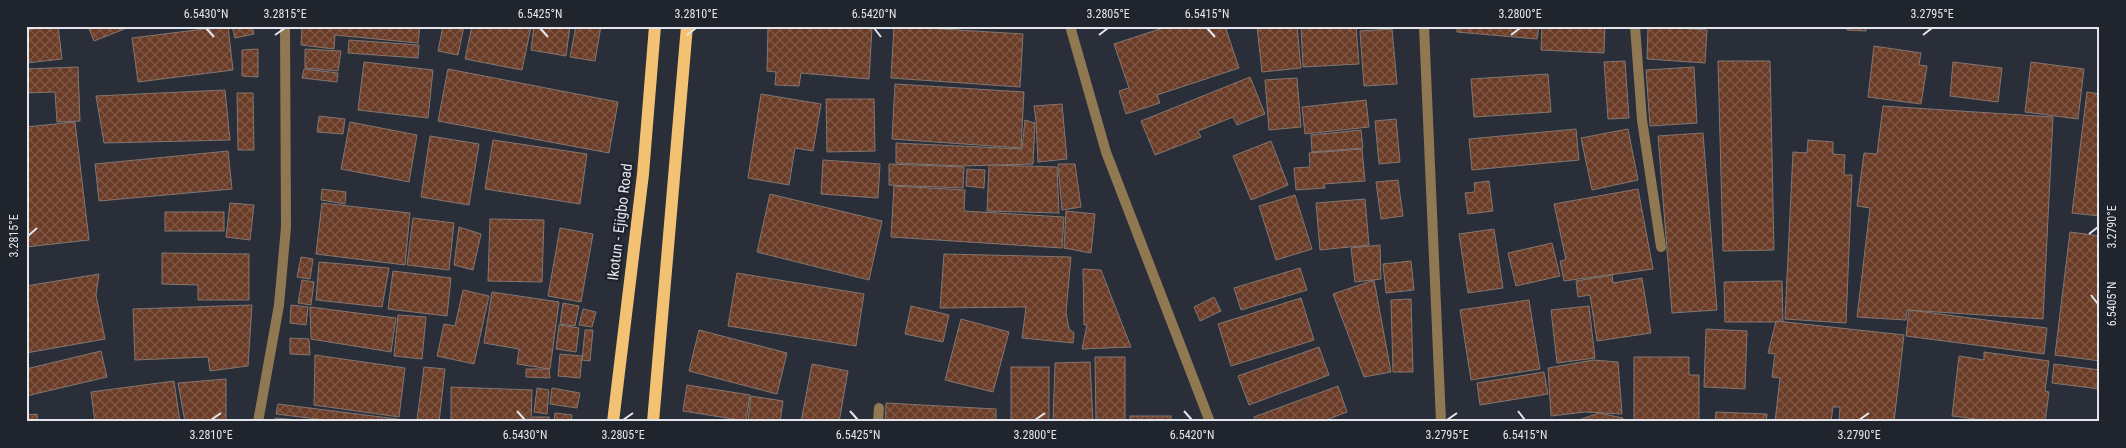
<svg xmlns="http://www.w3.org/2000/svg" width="2126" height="448" font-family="'Roboto Condensed',sans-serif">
<defs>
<pattern id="building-cross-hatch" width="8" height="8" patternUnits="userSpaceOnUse" patternTransform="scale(1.25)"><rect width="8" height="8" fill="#6a3c27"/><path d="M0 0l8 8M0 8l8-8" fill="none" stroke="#7f5846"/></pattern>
</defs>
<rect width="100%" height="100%" fill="#2a2e38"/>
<g fill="url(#building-cross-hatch)" stroke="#837671">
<path d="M 58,26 L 62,59 L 26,63 L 26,30 Z"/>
<path d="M 88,26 L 132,26 L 94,41 Z"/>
<path d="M 228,26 L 233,70 L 138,82 L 132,38 Z"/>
<path d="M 232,26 L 252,26 L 254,34 L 235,38 Z"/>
<path d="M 302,26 L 420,26 L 418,43 L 335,35 L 334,49 L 301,45 Z"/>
<path d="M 443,26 L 464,26 L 458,55 L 438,51 Z"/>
<path d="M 472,26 L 531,27 L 522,70 L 465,59 Z"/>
<path d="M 534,26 L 570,26 L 566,56 L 531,50 Z"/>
<path d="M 576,26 L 601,26 L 595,61 L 570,57 Z"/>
<path d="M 768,26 L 872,28 L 869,79 L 801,73 L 799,86 L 775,85 L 776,72 L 767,71 Z"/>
<path d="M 894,26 L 1023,34 L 1020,87 L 891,78 Z"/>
<path d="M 1169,26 L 1225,26 L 1239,68 L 1157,95 L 1160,103 L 1126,114 L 1119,91 L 1129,88 L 1114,44 Z"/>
<path d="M 1257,26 L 1297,26 L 1301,68 L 1262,72 Z"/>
<path d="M 1301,26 L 1356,26 L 1359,64 L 1303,67 Z"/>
<path d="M 1457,26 L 1539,26 L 1537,39 L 1457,32 Z"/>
<path d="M 1542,26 L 1605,26 L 1604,53 L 1541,50 Z"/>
<path d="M 1648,26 L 1707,30 L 1705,63 L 1647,59 Z"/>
<path d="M 1847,26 L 1866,26 L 1866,31 L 1847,30 Z"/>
<path d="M 1392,29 L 1397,84 L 1364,86 L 1360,31 Z"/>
<path d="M 349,40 L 419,45 L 418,58 L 348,53 Z"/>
<path d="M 1874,46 L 1921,53 L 1919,65 L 1927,66 L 1921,104 L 1868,97 Z"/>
<path d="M 258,49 L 258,77 L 242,76 L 242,50 Z"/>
<path d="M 305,49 L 341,51 L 338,71 L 305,68 Z"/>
<path d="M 1625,61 L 1629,118 L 1608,119 L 1604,62 Z"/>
<path d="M 1718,61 L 1770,61 L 1774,250 L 1723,251 Z"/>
<path d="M 364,62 L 433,70 L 428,118 L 358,110 Z"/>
<path d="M 1953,62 L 2002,68 L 1998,102 L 1950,96 Z"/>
<path d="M 2031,62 L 2084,69 L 2078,119 L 2025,112 Z"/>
<path d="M 78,67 L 80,121 L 57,122 L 55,92 L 26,93 L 26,69 Z"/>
<path d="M 1694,67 L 1697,123 L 1650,126 L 1646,70 Z"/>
<path d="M 304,69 L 338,73 L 337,82 L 302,78 Z"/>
<path d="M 448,69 L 618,102 L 609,153 L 438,121 Z"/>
<path d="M 1548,74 L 1551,112 L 1474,117 L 1471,79 Z"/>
<path d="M 1250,77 L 1265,114 L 1237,125 L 1233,117 L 1198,131 L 1201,137 L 1155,155 L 1141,121 Z"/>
<path d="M 1297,78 L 1301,127 L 1269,130 L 1265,80 Z"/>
<path d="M 895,84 L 1024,92 L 1021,148 L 892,139 Z"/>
<path d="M 225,90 L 230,140 L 104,143 L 96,96 Z"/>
<path d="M 2087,92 L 2100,94 L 2100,216 L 2072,213 Z"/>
<path d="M 237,93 L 253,93 L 254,150 L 238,150 Z"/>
<path d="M 761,94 L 821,104 L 813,151 L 795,148 L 789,185 L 748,178 Z"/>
<path d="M 826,99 L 874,99 L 875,151 L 827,152 Z"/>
<path d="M 1366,100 L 1369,127 L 1305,134 L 1302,107 Z"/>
<path d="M 1062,104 L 1067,159 L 1038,162 L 1036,121 L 1034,106 Z"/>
<path d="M 1883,106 L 2053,117 L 2043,319 L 1907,310 L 1906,320 L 1857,317 L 1870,208 L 1857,206 L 1864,153 L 1877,154 Z"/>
<path d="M 319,116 L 345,119 L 343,134 L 317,132 Z"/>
<path d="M 1396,119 L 1400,162 L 1379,164 L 1375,121 Z"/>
<path d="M 1025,120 L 1035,123 L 1033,164 L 962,166 L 896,163 L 896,143 L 1022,149 Z"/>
<path d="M 75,122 L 89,240 L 26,247 L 26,127 Z"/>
<path d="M 350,122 L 417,135 L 409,182 L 341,169 Z"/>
<path d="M 1576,129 L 1579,160 L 1472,170 L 1469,139 Z"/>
<path d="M 1628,129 L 1638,180 L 1592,190 L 1581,138 Z"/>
<path d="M 1361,130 L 1363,148 L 1312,152 L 1311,135 Z"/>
<path d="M 1703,133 L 1717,310 L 1672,313 L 1658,136 Z"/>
<path d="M 430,136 L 479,144 L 469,205 L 421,197 Z"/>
<path d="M 493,140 L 587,154 L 580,204 L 485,189 Z"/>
<path d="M 1808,140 L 1833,142 L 1833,154 L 1845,155 L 1844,175 L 1852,175 L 1846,323 L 1785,319 L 1793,152 L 1807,153 Z"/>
<path d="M 1271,141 L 1288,185 L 1251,200 L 1233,156 Z"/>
<path d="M 1362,149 L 1365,181 L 1324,184 L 1325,188 L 1296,190 L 1294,168 L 1310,167 L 1309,153 Z"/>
<path d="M 228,151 L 232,189 L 99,201 L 95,164 Z"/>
<path d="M 823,160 L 880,164 L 878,198 L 821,194 Z"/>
<path d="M 889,164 L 964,167 L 963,188 L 889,185 Z"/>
<path d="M 1058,164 L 1075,164 L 1081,207 L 1062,210 Z"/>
<path d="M 989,165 L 1057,167 L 1059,213 L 987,211 Z"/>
<path d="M 967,169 L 985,170 L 984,188 L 966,186 Z"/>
<path d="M 1398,180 L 1403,216 L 1381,219 L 1376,182 Z"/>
<path d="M 1489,181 L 1493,211 L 1468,214 L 1465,193 L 1475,192 L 1474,183 Z"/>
<path d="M 894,186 L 965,190 L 964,211 L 1064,217 L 1062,248 L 891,237 Z"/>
<path d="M 322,189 L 346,192 L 345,204 L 321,200 Z"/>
<path d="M 1638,189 L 1653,269 L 1564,281 L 1560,261 L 1566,260 L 1554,204 Z"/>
<path d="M 770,194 L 882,221 L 869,280 L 757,252 Z"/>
<path d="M 1295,195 L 1312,249 L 1276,260 L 1259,206 Z"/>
<path d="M 1365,199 L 1369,245 L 1320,250 L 1316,203 Z"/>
<path d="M 230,203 L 254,205 L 250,240 L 226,237 Z"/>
<path d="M 322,203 L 410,213 L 405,265 L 316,254 Z"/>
<path d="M 1066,211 L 1095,214 L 1091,253 L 1064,248 Z"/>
<rect x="165" y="212" width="59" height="19"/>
<path d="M 413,218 L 454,223 L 449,270 L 407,265 Z"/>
<path d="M 490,219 L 544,220 L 542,282 L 488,281 Z"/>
<path d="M 459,227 L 481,234 L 473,270 L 454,265 Z"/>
<path d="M 560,228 L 593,234 L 581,302 L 548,296 Z"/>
<path d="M 1494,229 L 1503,288 L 1468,293 L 1459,234 Z"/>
<path d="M 2070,232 L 2100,236 L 2100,361 L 2055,355 Z"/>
<path d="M 1552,243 L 1560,276 L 1516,286 L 1508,253 Z"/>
<path d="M 1380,245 L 1381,279 L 1355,282 L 1351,248 Z"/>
<path d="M 162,253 L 249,254 L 249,300 L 198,300 L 198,285 L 162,284 Z"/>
<path d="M 944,254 L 1071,257 L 1066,312 L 1069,329 L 1074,333 L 1073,343 L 1022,338 L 1026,307 L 940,308 Z"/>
<path d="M 301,257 L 313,259 L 310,279 L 297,277 Z"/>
<path d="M 1411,261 L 1414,290 L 1386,293 L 1383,264 Z"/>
<path d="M 319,262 L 389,268 L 382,307 L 316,300 Z"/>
<path d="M 1300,268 L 1307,290 L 1241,310 L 1234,288 Z"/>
<path d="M 1083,269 L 1101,270 L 1131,347 L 1082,349 L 1087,325 L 1084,325 Z"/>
<path d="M 393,271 L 451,278 L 447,316 L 388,309 Z"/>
<path d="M 737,273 L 864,294 L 856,346 L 728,326 Z"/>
<path d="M 99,274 L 96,295 L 105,339 L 26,353 L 26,286 Z"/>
<path d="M 1612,275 L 1613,283 L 1642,278 L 1651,333 L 1597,341 L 1590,295 L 1578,297 L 1576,281 Z"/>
<path d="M 302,280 L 314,282 L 311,305 L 298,303 Z"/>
<path d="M 1374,280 L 1391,372 L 1364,377 L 1333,294 Z"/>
<path d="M 1782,281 L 1783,322 L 1725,322 L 1724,282 Z"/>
<path d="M 463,290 L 489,296 L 474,364 L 437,356 L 444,324 L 455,326 Z"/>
<path d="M 492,292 L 559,302 L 550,369 L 517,364 L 519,349 L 484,343 Z"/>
<path d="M 1214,297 L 1221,311 L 1200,321 L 1194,307 Z"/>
<path d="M 1301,298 L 1314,340 L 1231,366 L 1218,324 Z"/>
<path d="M 1411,299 L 1413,372 L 1393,372 L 1391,300 Z"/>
<path d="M 1529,300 L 1540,369 L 1471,380 L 1460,310 Z"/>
<path d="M 563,303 L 579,306 L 575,326 L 560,324 Z"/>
<path d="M 252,305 L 248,366 L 210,371 L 208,357 L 135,360 L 133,309 Z"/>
<path d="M 291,305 L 308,307 L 306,325 L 290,323 Z"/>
<path d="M 911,306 L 949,315 L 943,342 L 905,334 Z"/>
<path d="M 1589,306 L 1595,358 L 1557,363 L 1551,310 Z"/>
<path d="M 310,307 L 396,318 L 391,352 L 311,339 Z"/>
<path d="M 583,309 L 596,312 L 592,327 L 579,325 Z"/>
<path d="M 1909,310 L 2047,328 L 2044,354 L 1906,336 Z"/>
<path d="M 398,315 L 426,317 L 422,359 L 394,356 Z"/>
<path d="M 961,319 L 1009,332 L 993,392 L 945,380 Z"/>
<path d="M 1776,321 L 1904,335 L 1894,422 L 1839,422 L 1840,407 L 1833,407 L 1831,422 L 1775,422 L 1780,378 L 1772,377 L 1775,354 L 1768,353 Z"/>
<path d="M 559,325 L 579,328 L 576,352 L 556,349 Z"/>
<path d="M 1706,329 L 1747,331 L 1745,389 L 1704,387 Z"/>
<path d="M 585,330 L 593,330 L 590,361 L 582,360 Z"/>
<path d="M 699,330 L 787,353 L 777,394 L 689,371 Z"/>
<path d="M 290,338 L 309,339 L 310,355 L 290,354 Z"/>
<path d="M 1319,347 L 1329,375 L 1249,405 L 1238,376 Z"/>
<path d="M 101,351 L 107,377 L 26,396 L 26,369 Z"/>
<path d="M 1984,352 L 2049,361 L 2045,391 L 2049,392 L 2045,422 L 1999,422 L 1952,416 L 1959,356 L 1984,360 Z"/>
<path d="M 560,354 L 582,356 L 580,378 L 558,376 Z"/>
<path d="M 315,355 L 405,368 L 399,417 L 314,405 Z"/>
<path d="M 1095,357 L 1125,357 L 1125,422 L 1096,422 Z"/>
<path d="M 1634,357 L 1689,357 L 1689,375 L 1699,375 L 1699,422 L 1634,422 Z"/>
<path d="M 1593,360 L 1618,362 L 1622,414 L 1585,412 L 1551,416 L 1548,368 Z"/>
<path d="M 1090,362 L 1093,422 L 1053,422 L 1055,363 Z"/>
<path d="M 812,364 L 848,371 L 839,422 L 801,422 Z"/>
<path d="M 2054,364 L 2100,370 L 2100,389 L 2052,383 Z"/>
<path d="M 424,367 L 445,369 L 439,422 L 417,420 Z"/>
<rect x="1011" y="367" width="38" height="55"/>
<path d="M 526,369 L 549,369 L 550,378 L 526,377 Z"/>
<path d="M 1544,372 L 1548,394 L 1480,405 L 1477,383 Z"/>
<path d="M 226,379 L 226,422 L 185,422 L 178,383 Z"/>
<path d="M 174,381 L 180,422 L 95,422 L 91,392 Z"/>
<path d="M 687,385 L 750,395 L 746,421 L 683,411 Z"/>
<path d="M 1338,386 L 1347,412 L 1321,422 L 1255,422 L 1254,417 Z"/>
<path d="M 451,387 L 532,390 L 531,422 L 451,422 Z"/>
<path d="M 537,388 L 549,390 L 547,414 L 534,412 Z"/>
<path d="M 552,388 L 580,393 L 577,408 L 550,404 Z"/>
<path d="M 751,396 L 783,401 L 780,422 L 748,421 Z"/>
<path d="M 886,403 L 996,409 L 996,422 L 885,422 Z"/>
<path d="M 278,404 L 405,420 L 405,422 L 341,422 L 276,414 Z"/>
<path d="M 1716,412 L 1767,414 L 1766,422 L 1715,422 Z"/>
<path d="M 555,413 L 572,415 L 571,422 L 554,422 Z"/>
<path d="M 1599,413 L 1623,418 L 1623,422 L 1573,422 Z"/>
<path d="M 37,414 L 38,422 L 26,422 L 26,415 Z"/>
<rect x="1130" y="416" width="41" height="6"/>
<rect x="533" y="417" width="16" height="5"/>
<path d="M 275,418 L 325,422 L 274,422 Z"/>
</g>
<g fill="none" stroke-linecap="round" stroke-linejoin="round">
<path stroke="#907853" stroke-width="10" d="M 1635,26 L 1642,120 L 1661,247"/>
<g stroke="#907853" stroke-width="10">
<path d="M 1070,26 L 1106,152 L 1210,422"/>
<path d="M 1424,26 L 1441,422"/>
<path d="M 258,422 L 279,305 L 286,227 L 285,26"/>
<path d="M 878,422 L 879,408"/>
</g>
<g stroke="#f2c172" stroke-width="12">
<path d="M 613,422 L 643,174 L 655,26"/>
<path d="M 653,422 L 687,26"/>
</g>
</g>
<path fill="none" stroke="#e3e6ec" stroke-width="2" d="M 206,28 L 214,37M 540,28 L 548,37M 874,28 L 881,37M 1207,28 L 1215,37M 275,35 L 285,28M 687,35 L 696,28M 1099,35 L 1108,28M 1511,35 L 1520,28M 1923,35 L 1932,28M 2089,234 L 2098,227M 28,236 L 37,228M 2091,295 L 2098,304M 517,411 L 525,420M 850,411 L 858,420M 1184,411 L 1192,420M 1518,411 L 1525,420M 211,420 L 221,413M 623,420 L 633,413M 1035,420 L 1045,413M 1447,420 L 1457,413M 1859,420 L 1869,413"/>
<g text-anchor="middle" stroke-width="5" stroke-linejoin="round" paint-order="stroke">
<g font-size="15" fill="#e3e6ec" stroke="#20242d">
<text transform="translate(620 222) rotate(-83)" y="5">Ikotun - Ejigbo Road</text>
</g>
</g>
<rect width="2126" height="448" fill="none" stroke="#20242d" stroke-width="55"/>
<rect x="28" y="28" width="2070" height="392" fill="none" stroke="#e3e6ec" stroke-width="2"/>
<g font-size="12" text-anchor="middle" fill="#e3e6ec">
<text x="206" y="18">6.5430°N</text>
<text x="285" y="18">3.2815°E</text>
<text x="540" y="18">6.5425°N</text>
<text x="696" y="18">3.2810°E</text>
<text x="874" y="18">6.5420°N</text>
<text x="1108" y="18">3.2805°E</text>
<text x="1207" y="18">6.5415°N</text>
<text x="1520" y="18">3.2800°E</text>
<text x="1932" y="18">3.2795°E</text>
<text transform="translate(2112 227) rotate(-90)" y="4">3.2790°E</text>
<text transform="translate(14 236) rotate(-90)" y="4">3.2815°E</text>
<text transform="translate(2112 304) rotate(-90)" y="4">6.5405°N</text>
<text x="211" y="439">3.2810°E</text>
<text x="525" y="439">6.5430°N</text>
<text x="623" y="439">3.2805°E</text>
<text x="858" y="439">6.5425°N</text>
<text x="1035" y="439">3.2800°E</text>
<text x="1192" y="439">6.5420°N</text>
<text x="1447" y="439">3.2795°E</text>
<text x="1525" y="439">6.5415°N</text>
<text x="1859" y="439">3.2790°E</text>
</g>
</svg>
